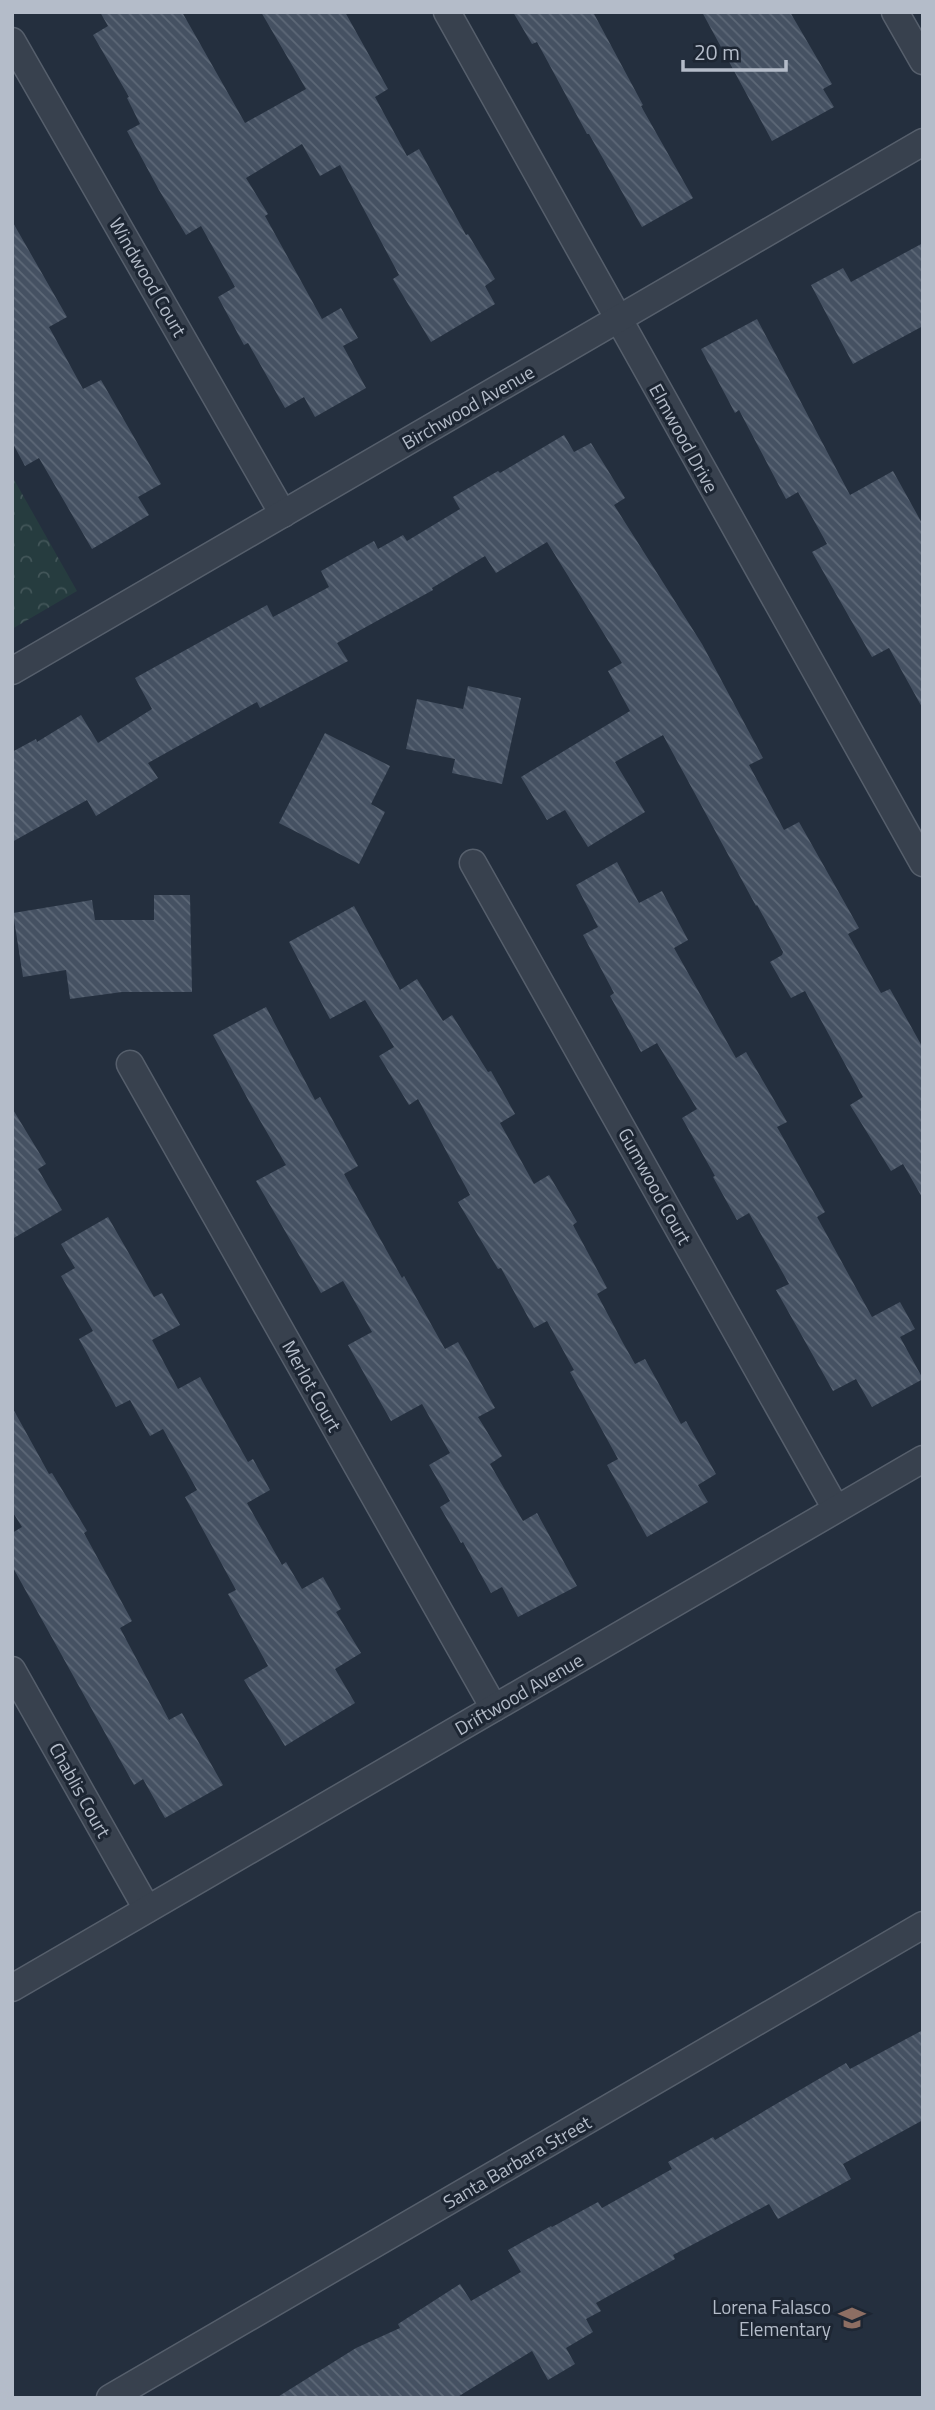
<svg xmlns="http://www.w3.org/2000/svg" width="935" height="2410" font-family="'Titillium Web',sans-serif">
<defs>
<pattern id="park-crowns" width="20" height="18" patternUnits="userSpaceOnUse" patternTransform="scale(1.75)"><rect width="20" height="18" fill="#263c3f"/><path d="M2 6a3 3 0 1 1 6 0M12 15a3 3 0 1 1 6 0" fill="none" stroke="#435659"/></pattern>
<pattern id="building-back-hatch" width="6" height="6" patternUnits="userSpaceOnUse" patternTransform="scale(1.75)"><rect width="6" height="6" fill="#455162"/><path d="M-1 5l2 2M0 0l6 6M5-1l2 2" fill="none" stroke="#5d6877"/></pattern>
</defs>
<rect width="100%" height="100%" fill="#242f3e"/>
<path fill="url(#park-crowns)" d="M 12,476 L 77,591 L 12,629 Z"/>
<g fill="url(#building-back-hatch)">
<path d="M 100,12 L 182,12 L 245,123 L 306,89 L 261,12 L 345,12 L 388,89 L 375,97 L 407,156 L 419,149 L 466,235 L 468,234 L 495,279 L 485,286 L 495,304 L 431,342 L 393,279 L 399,275 L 340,165 L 320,176 L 302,144 L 246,178 L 268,214 L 265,216 L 322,319 L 341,308 L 358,338 L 343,346 L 366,388 L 315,417 L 304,397 L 285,408 L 248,343 L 244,345 L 218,297 L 235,287 L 201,226 L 186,235 L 159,190 L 127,131 L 140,124 L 127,98 L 129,97 L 93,35 L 108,26 Z"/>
<path d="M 513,12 L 593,12 L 643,105 L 641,106 L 693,198 L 642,227 L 589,134 L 587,134 L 537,42 L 532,44 Z"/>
<path d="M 702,12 L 790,12 L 832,84 L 823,89 L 834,107 L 772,141 Z"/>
<path d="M 12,221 L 67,317 L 49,327 L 83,389 L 101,380 L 161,484 L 138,497 L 149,515 L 92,549 L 39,458 L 25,466 L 12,442 Z"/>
<path d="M 923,243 L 923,326 L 853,364 L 811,285 L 843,268 L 851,282 Z"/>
<path d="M 757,319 L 850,495 L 893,471 L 923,525 L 923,709 L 889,648 L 872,657 L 812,552 L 827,544 L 798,492 L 786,499 L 739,410 L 735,413 L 701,349 Z"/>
<path d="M 564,435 L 574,452 L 591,443 L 625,498 L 614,505 L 702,644 L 763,758 L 749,765 L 784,830 L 799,822 L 859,928 L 848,934 L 881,993 L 890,989 L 923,1048 L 923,1199 L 903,1164 L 891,1171 L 850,1105 L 863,1097 L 805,991 L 791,998 L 770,962 L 782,955 L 783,952 L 757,905 L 756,906 L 663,735 L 615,762 L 645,812 L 588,847 L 565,810 L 547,820 L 521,777 L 630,711 L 608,671 L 622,663 L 547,542 L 496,573 L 485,556 L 432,588 L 433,590 L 337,643 L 348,661 L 260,708 L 257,702 L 148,763 L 158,778 L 96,816 L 87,800 L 12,842 L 12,752 L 36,739 L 37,742 L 81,715 L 98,743 L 152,709 L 135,678 L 267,605 L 273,617 L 329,587 L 321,571 L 374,541 L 378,549 L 403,535 L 407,541 L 460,509 L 453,497 L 498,471 L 500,473 Z"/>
<path d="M 468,686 L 521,698 L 502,784 L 452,773 L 455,759 L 406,749 L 417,699 L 463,709 Z"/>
<path d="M 325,733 L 390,766 L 371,804 L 385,812 L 359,864 L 279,823 Z"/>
<path d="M 617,862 L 639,903 L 662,891 L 688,940 L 674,948 L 736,1058 L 746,1052 L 787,1122 L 777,1127 L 825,1212 L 817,1217 L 872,1317 L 900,1302 L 915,1329 L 900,1337 L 923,1379 L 872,1407 L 856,1379 L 833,1391 L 776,1290 L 789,1284 L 749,1213 L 737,1220 L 713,1177 L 715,1176 L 682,1118 L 697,1109 L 657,1043 L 641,1052 L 610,996 L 614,993 L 583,935 L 598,927 L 576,885 Z"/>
<path d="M 154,895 L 190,895 L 192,992 L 122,992 L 70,999 L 66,970 L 23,977 L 13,913 L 92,900 L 95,920 L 154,920 Z"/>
<path d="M 354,906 L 400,990 L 417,979 L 443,1021 L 452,1015 L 488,1072 L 491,1071 L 515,1114 L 500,1123 L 534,1184 L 549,1175 L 577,1222 L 573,1225 L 607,1288 L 597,1294 L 623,1343 L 635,1364 L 645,1359 L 681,1424 L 686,1421 L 716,1474 L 698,1485 L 708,1502 L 647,1537 L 607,1465 L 618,1459 L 570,1372 L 574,1370 L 547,1321 L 534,1328 L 501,1268 L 498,1269 L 458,1202 L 470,1195 L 418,1099 L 409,1105 L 379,1056 L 394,1047 L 365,1000 L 330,1019 L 289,942 Z"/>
<path d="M 266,1007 L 315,1100 L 320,1097 L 358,1166 L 344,1174 L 402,1278 L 404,1276 L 445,1349 L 458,1342 L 495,1408 L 478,1417 L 502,1456 L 490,1464 L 523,1521 L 537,1513 L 577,1586 L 518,1617 L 502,1587 L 491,1593 L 463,1542 L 461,1543 L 440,1507 L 450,1501 L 429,1465 L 450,1453 L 422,1404 L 391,1421 L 348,1345 L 372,1332 L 343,1281 L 321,1293 L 256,1181 L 286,1165 L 251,1105 L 213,1035 Z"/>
<path d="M 12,1108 L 46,1164 L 38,1169 L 62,1210 L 12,1239 Z"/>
<path d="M 108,1217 L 154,1297 L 162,1293 L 180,1325 L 152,1340 L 178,1389 L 200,1377 L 248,1462 L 253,1459 L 270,1490 L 247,1503 L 282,1565 L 286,1562 L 302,1589 L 323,1577 L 341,1609 L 336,1612 L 361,1653 L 335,1669 L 355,1703 L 285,1746 L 244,1680 L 268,1666 L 228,1594 L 236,1590 L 185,1497 L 197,1490 L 163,1429 L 150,1436 L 130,1400 L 116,1407 L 79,1339 L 93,1331 L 61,1276 L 75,1268 L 61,1244 Z"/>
<path d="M 12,1407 L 49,1474 L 52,1473 L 87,1531 L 84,1533 L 132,1621 L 120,1628 L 169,1720 L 182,1713 L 223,1785 L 165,1818 L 143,1779 L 134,1785 L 12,1566 L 12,1533 L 22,1527 L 12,1511 Z"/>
<path d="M 923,2030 L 923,2120 L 843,2164 L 851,2179 L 778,2219 L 769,2204 L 673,2255 L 675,2259 L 596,2303 L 601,2311 L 586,2319 L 593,2332 L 566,2348 L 575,2364 L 548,2380 L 532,2351 L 456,2398 L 276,2398 L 356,2348 L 400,2328 L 398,2324 L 460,2284 L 471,2301 L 521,2272 L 508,2250 L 551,2226 L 552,2227 L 598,2202 L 602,2208 L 672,2169 L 668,2162 L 713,2137 L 715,2140 L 846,2063 L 850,2069 Z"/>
</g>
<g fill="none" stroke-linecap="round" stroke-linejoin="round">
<g stroke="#565f6c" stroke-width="29">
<g id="minor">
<path d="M 447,12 L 923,863"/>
<path d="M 895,12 L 923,61"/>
<path d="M 12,41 L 283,514"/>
<path d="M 12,671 L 923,142"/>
<path d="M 473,863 L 836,1509"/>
<path d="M 130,1064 L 494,1708"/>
<path d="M 12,1670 L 147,1909"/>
<path d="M 12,1988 L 923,1459"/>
<path d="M 110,2398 L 923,1925"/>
</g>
</g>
<use href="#minor" stroke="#38414e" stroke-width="26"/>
</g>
<defs>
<g id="school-bare" transform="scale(2.1)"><path d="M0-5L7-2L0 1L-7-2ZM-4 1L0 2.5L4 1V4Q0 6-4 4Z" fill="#8d6e63" stroke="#1d2633" stroke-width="2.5" paint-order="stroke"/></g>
</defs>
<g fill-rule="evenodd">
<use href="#school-bare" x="852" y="2318"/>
</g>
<g text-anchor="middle" stroke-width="6" stroke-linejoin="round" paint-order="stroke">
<g font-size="19" fill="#b4bcc9" stroke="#1d2633">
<text transform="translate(148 277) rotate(60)" y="7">Windwood Court</text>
<text transform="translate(468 407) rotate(-30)" y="7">Birchwood Avenue</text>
<text transform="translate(684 438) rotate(61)" y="7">Elmwood Drive</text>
<text transform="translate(655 1186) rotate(61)" y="7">Gumwood Court</text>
<text transform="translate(312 1386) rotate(61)" y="7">Merlot Court</text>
<text transform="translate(519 1694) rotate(-30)" y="7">Driftwood Avenue</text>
<text transform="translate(80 1790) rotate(61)" y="7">Chablis Court</text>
<text transform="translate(517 2162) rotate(-30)" y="7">Santa Barbara Street</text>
</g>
<g font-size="19" fill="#b4bcc9" stroke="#1d2633" text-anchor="end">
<text x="831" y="2314">Lorena Falasco<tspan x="831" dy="22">Elementary</tspan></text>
</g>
</g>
<rect width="935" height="2410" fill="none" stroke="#b4bcc9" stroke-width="28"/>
<path d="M683 60v10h103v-10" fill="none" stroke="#b4bcc9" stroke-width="3.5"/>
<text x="694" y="60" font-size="21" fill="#b4bcc9" stroke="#1d2633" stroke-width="5" paint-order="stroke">20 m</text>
</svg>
